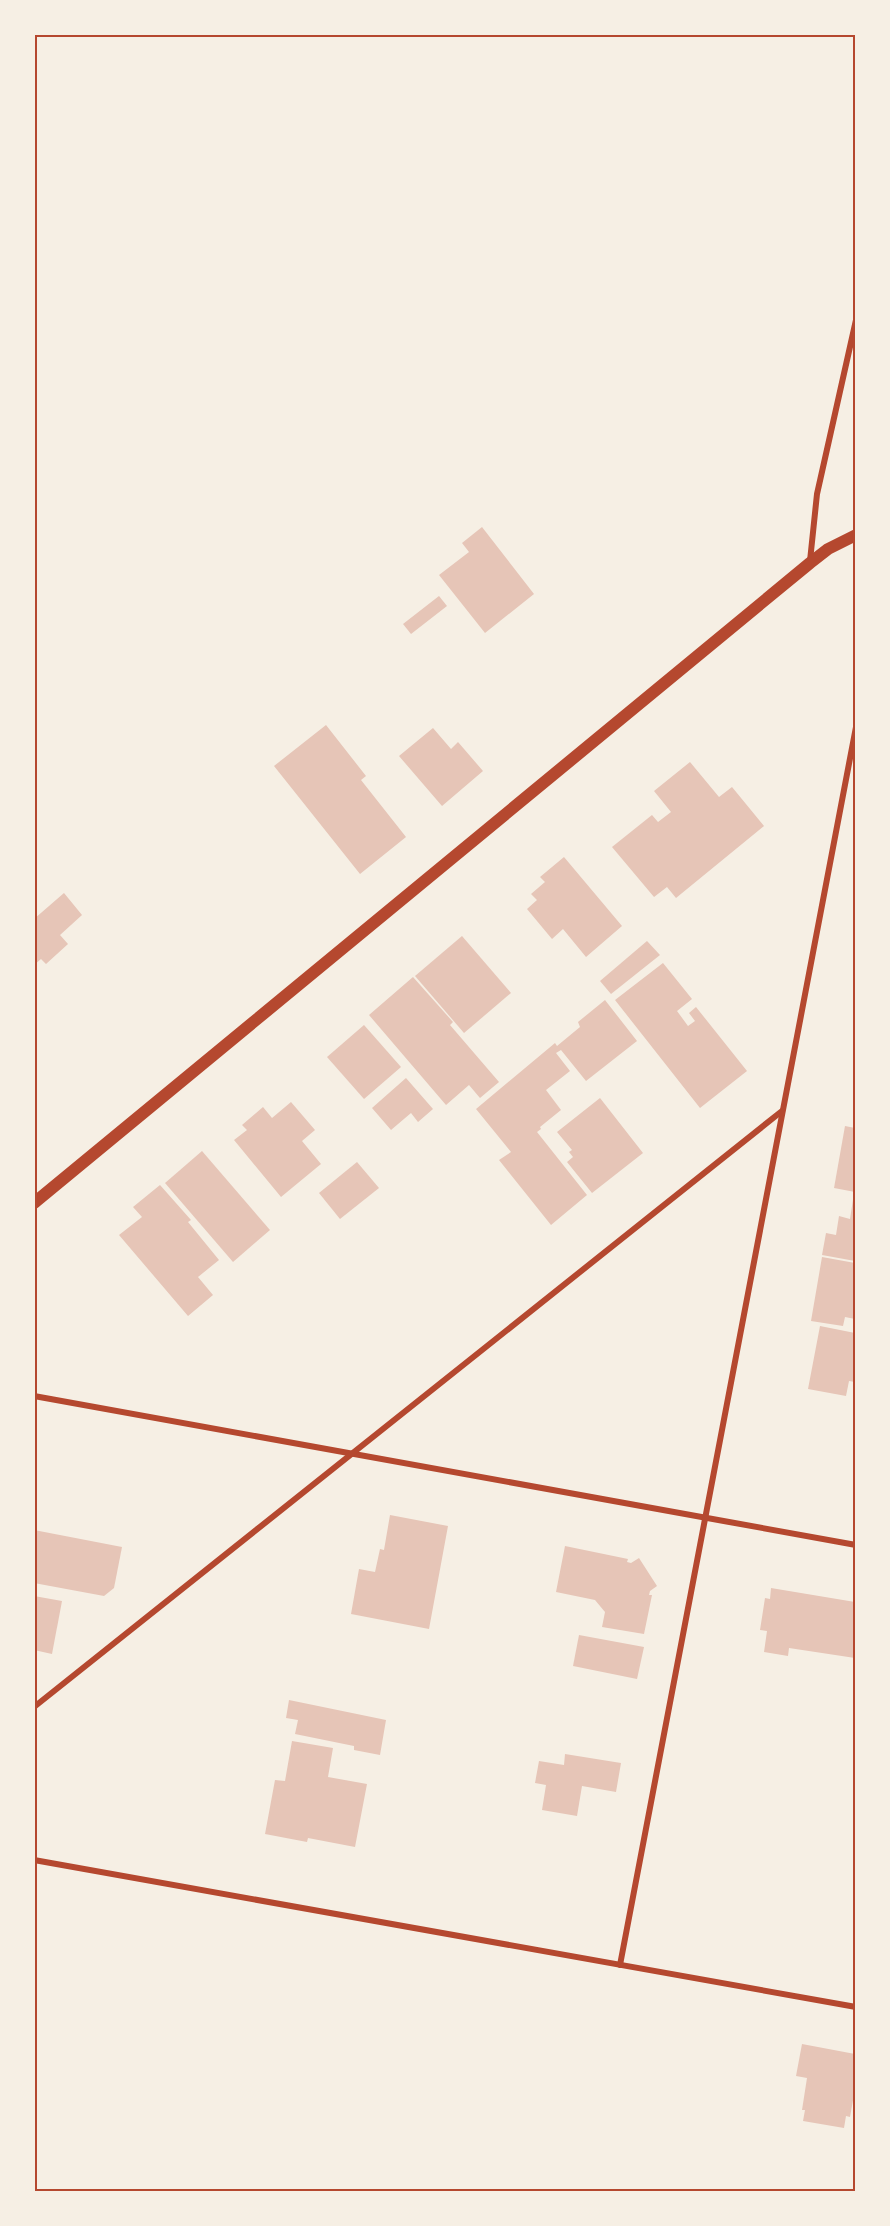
<svg xmlns="http://www.w3.org/2000/svg" width="890" height="2226" font-family="'PT Sans',sans-serif">
<rect width="100%" height="100%" fill="#f6efe4"/>
<g fill="#e6c5b7">
<path d="M 482,527 L 534,594 L 485,633 L 439,575 L 469,552 L 462,543 Z"/>
<path d="M 439,596 L 447,606 L 411,634 L 403,624 Z"/>
<path d="M 326,725 L 366,776 L 361,780 L 406,837 L 360,874 L 274,766 Z"/>
<path d="M 433,728 L 451,749 L 458,742 L 483,771 L 442,806 L 399,756 Z"/>
<path d="M 690,762 L 719,797 L 732,787 L 764,826 L 676,898 L 667,887 L 654,897 L 612,847 L 652,815 L 658,822 L 671,812 L 654,791 Z"/>
<path d="M 564,857 L 622,926 L 586,957 L 563,929 L 552,939 L 527,909 L 537,900 L 531,894 L 545,882 L 540,877 Z"/>
<path d="M 64,893 L 82,915 L 60,935 L 68,944 L 46,964 L 41,959 L 34,965 L 34,919 Z"/>
<path d="M 462,936 L 511,993 L 464,1033 L 415,976 Z"/>
<path d="M 647,941 L 660,955 L 611,994 L 600,981 Z"/>
<path d="M 663,963 L 692,999 L 677,1011 L 688,1026 L 695,1021 L 689,1013 L 696,1007 L 747,1071 L 700,1108 L 615,1000 Z"/>
<path d="M 413,977 L 453,1022 L 450,1025 L 499,1082 L 480,1098 L 469,1085 L 446,1105 L 369,1015 Z"/>
<path d="M 605,1000 L 637,1041 L 586,1081 L 561,1050 L 556,1053 L 570,1071 L 546,1090 L 561,1110 L 540,1127 L 541,1129 L 537,1132 L 587,1195 L 551,1225 L 499,1160 L 511,1152 L 476,1109 L 555,1043 L 557,1046 L 580,1027 L 578,1022 Z"/>
<path d="M 364,1025 L 401,1067 L 364,1099 L 327,1057 Z"/>
<path d="M 406,1078 L 433,1109 L 418,1122 L 411,1113 L 391,1130 L 372,1108 Z"/>
<path d="M 600,1098 L 643,1153 L 592,1193 L 567,1162 L 573,1157 L 569,1152 L 572,1150 L 557,1132 Z"/>
<path d="M 291,1102 L 315,1130 L 302,1141 L 321,1164 L 281,1197 L 234,1140 L 247,1130 L 242,1125 L 263,1107 L 272,1118 Z"/>
<path d="M 845,1126 L 855,1128 L 855,1192 L 834,1188 Z"/>
<path d="M 202,1151 L 270,1230 L 233,1262 L 165,1183 Z"/>
<path d="M 357,1162 L 379,1188 L 340,1219 L 319,1193 Z"/>
<path d="M 160,1185 L 191,1220 L 188,1222 L 219,1260 L 198,1277 L 213,1295 L 188,1316 L 119,1235 L 142,1217 L 133,1207 Z"/>
<path d="M 854,1193 L 855,1261 L 822,1255 L 826,1233 L 836,1235 L 839,1216 L 850,1219 Z"/>
<path d="M 822,1257 L 855,1263 L 855,1319 L 845,1317 L 843,1326 L 811,1321 Z"/>
<path d="M 820,1326 L 855,1333 L 855,1382 L 849,1381 L 846,1396 L 808,1389 Z"/>
<path d="M 390,1515 L 448,1526 L 429,1629 L 351,1614 L 359,1569 L 375,1572 L 380,1549 L 384,1550 Z"/>
<path d="M 34,1530 L 122,1547 L 114,1588 L 104,1596 L 34,1583 Z"/>
<path d="M 565,1546 L 628,1559 L 627,1562 L 631,1563 L 639,1558 L 657,1586 L 650,1591 L 649,1595 L 652,1595 L 644,1634 L 602,1627 L 605,1612 L 595,1600 L 556,1592 Z"/>
<path d="M 771,1588 L 855,1602 L 855,1658 L 789,1648 L 788,1656 L 764,1652 L 767,1631 L 760,1630 L 765,1598 L 770,1599 Z"/>
<path d="M 34,1596 L 62,1601 L 52,1654 L 34,1650 Z"/>
<path d="M 579,1635 L 644,1647 L 637,1679 L 573,1666 Z"/>
<path d="M 289,1700 L 386,1720 L 380,1755 L 354,1750 L 354,1746 L 295,1734 L 298,1720 L 286,1718 Z"/>
<path d="M 292,1741 L 333,1748 L 328,1777 L 367,1784 L 355,1847 L 308,1838 L 307,1842 L 265,1834 L 275,1780 L 285,1781 Z"/>
<path d="M 565,1754 L 621,1763 L 616,1792 L 582,1786 L 577,1816 L 542,1810 L 546,1785 L 535,1783 L 539,1761 L 564,1765 Z"/>
<path d="M 802,2044 L 855,2054 L 855,2089 L 850,2117 L 846,2116 L 844,2128 L 803,2121 L 805,2110 L 802,2110 L 807,2078 L 796,2076 Z"/>
</g>
<g fill="none" stroke-linecap="round" stroke-linejoin="round">
<g stroke="#b5482f" stroke-width="6">
<path d="M 810,561 L 817,494 L 856,320"/>
<path d="M 34,1396 L 856,1545"/>
<path d="M 34,1707 L 782,1111"/>
<path d="M 34,1860 L 856,2007"/>
<path d="M 620,1965 L 856,727"/>
</g>
<path stroke="#b5482f" stroke-width="12" d="M 34,1203 L 810,563 L 828,549 L 856,535"/>
</g>
<rect width="890" height="2226" fill="none" stroke="#f6efe4" stroke-width="72"/>
<rect x="36" y="36" width="818" height="2154" fill="none" stroke="#b5482f" stroke-width="2"/>
</svg>
